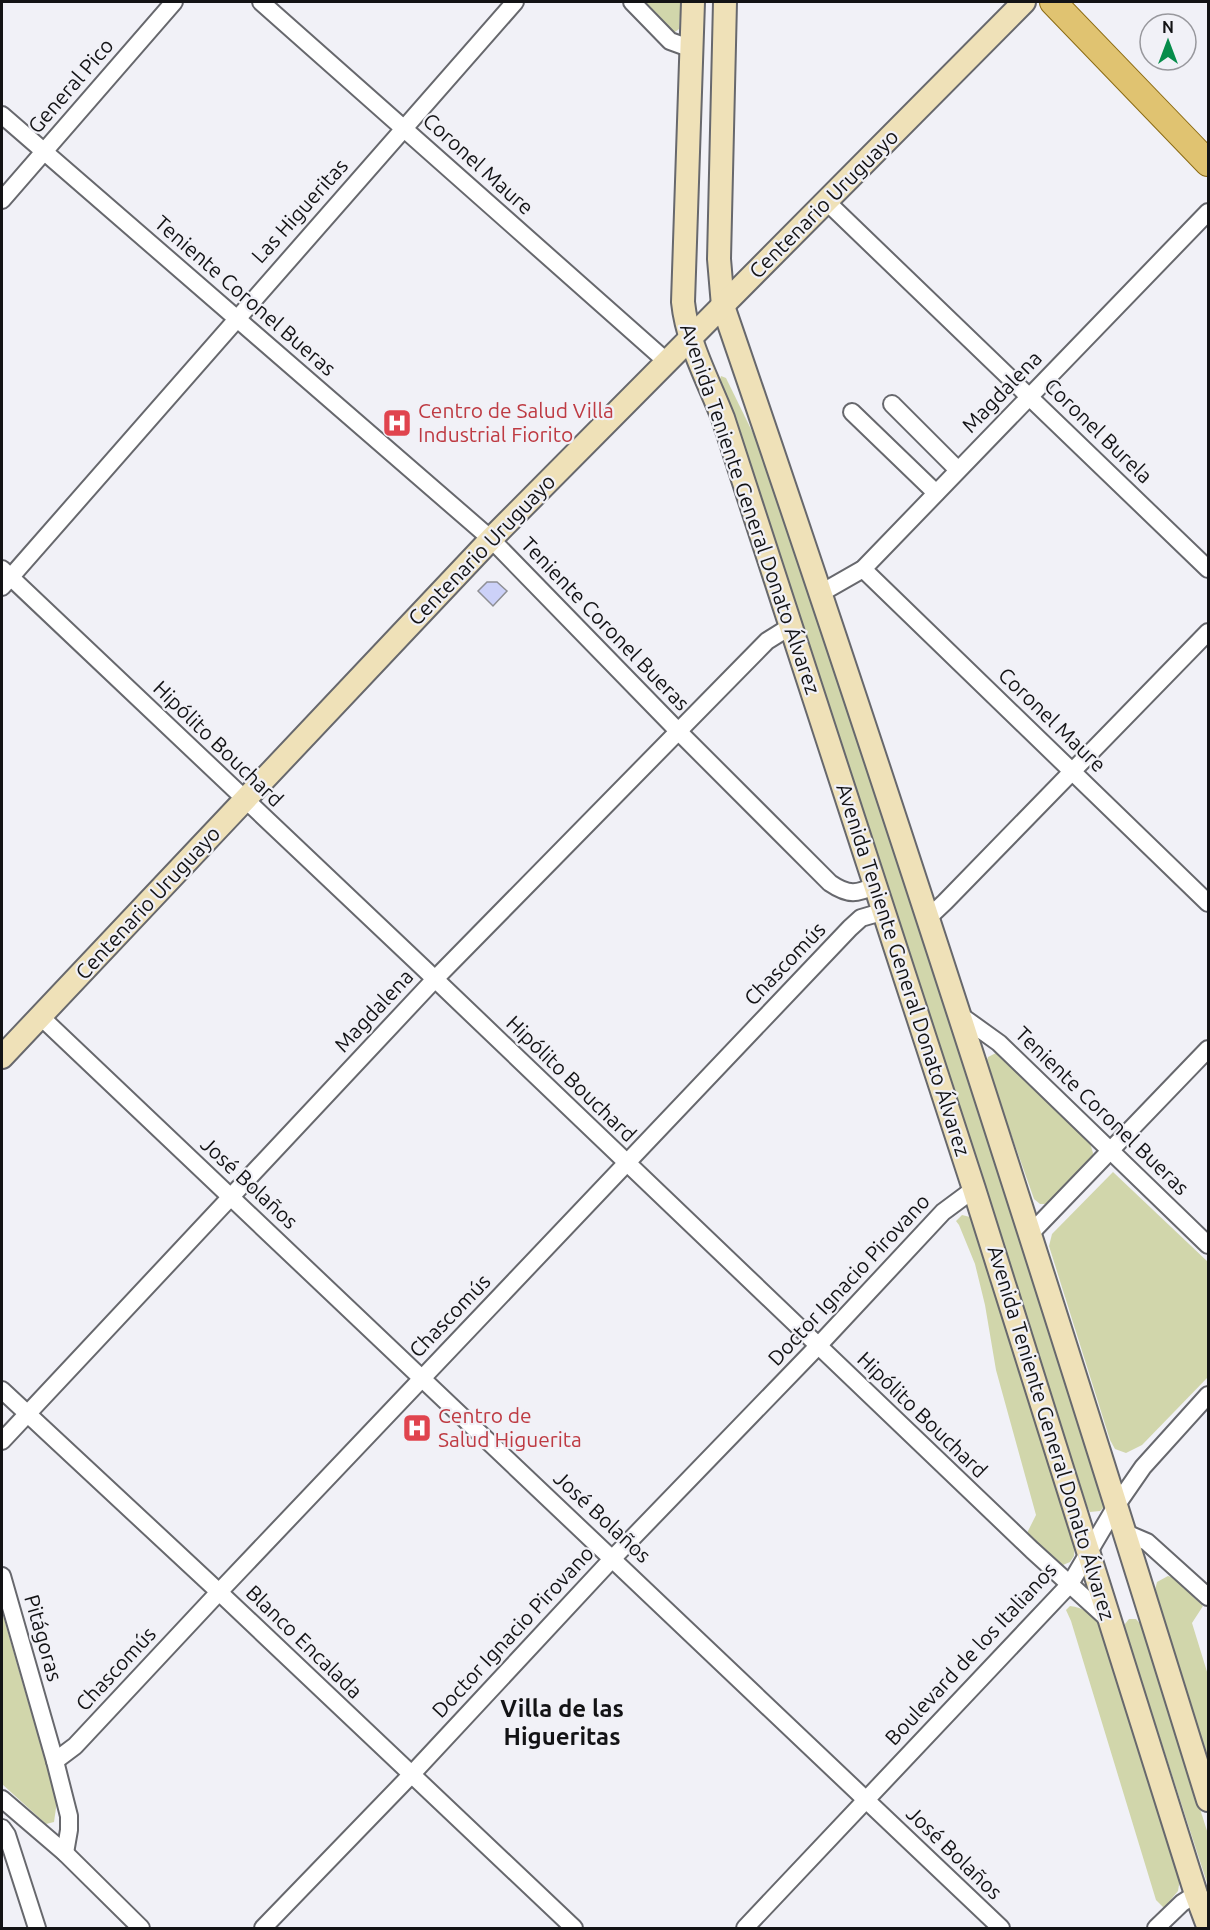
<svg xmlns="http://www.w3.org/2000/svg" width="1210" height="1930" font-family="Ubuntu,sans-serif">
<rect width="100%" height="100%" fill="#f1f1f7"/>
<g fill="#d1d6ab">
<path d="M 643,2 L 681,2 L 679,29 L 675,32 L 668,31 Z"/>
<path d="M 721,376 L 726,378 L 769,466 L 1104,1500 L 1104,1507 L 1100,1511 L 1090,1512 L 1087,1506 L 720,379 Z"/>
<path d="M 996,1053 L 1090,1143 L 1093,1153 L 1092,1162 L 1045,1204 L 1040,1204 L 1034,1199 L 986,1063 L 988,1057 Z"/>
<path d="M 1113,1172 L 1208,1262 L 1208,1377 L 1142,1445 L 1126,1453 L 1115,1449 L 1110,1440 L 1049,1246 L 1052,1234 Z"/>
<path d="M 962,1215 L 970,1217 L 974,1222 L 1075,1544 L 1074,1556 L 1070,1562 L 1063,1565 L 1027,1533 L 1036,1515 L 996,1370 L 985,1305 L 975,1264 L 959,1225 L 956,1221 Z"/>
<path d="M 1168,1576 L 1174,1578 L 1203,1606 L 1192,1623 L 1208,1675 L 1208,1761 L 1155,1590 L 1157,1582 Z"/>
<path d="M 1070,1606 C 1083,1607 1093,1615 1101,1625 L 1181,1873 L 1178,1891 L 1164,1908 L 1156,1900 L 1071,1621 L 1066,1610 Z"/>
<path d="M 2,1612 L 57,1801 L 54,1822 L 46,1824 L 2,1784 Z"/>
<path d="M 1129,1619 L 1136,1619 L 1142,1626 L 1208,1834 L 1208,1886 L 1125,1630 L 1125,1624 Z"/>
</g>
<path fill="#ccd1f8" stroke="#8e8f94" stroke-width="1.5" d="M 487,582 L 497,582 L 507,591 L 493,606 L 478,591 Z"/>
<g fill="none" stroke-linecap="round" stroke-linejoin="round">
<g stroke="#67686d" stroke-width="20">
<g id="minor">
<path d="M 261,2 L 666,361"/>
<path d="M 632,2 L 670,41 L 692,49"/>
<path d="M 2,115 L 491,539 L 678,731 L 830,883 C 849,896 857,894 876,885"/>
<path d="M 2,200 L 174,2"/>
<path d="M 826,201 L 1208,569"/>
<path d="M 892,404 L 958,470"/>
<path d="M 852,412 L 936,493"/>
<path d="M 2,569 L 435,979 L 1032,1550 L 1108,1619"/>
<path d="M 863,569 L 1208,903"/>
<path d="M 2,587 L 515,2"/>
<path d="M 821,593 L 863,569 L 1208,212"/>
<path d="M 927,919 L 945,902 L 1208,632"/>
<path d="M 960,1015 L 999,1043 L 1208,1245"/>
<path d="M 41,1017 L 1001,1928"/>
<path d="M 1029,1235 L 1208,1049"/>
<path d="M 2,1390 L 219,1592 L 574,1928"/>
<path d="M 2,1441 L 435,979 L 767,641 L 791,626"/>
<path d="M 1126,1533 L 1147,1542 L 1208,1597"/>
<path d="M 2,1576 L 55,1761 L 69,1816 L 69,1830 L 65,1853"/>
<path d="M 55,1761 L 75,1746 L 219,1592 L 850,928 L 861,918 L 885,911"/>
<path d="M 2,1799 L 65,1853 L 141,1928"/>
<path d="M 2,1828 L 7,1835 L 37,1928"/>
<path d="M 263,1928 L 411,1775 L 613,1558 L 818,1346 L 943,1212 L 974,1189"/>
<path d="M 745,1928 L 1070,1584 L 1116,1506 L 1143,1467 L 1208,1395"/>
<path d="M 1156,1928 L 1182,1903 L 1196,1894"/>
</g>
</g>
<g stroke="#67686d" stroke-width="26">
<g id="secondary">
<path d="M 693,2 L 683,302 C 687,342 708,380 723,418 L 974,1189 L 1196,1894 L 1208,1926"/>
<path d="M 725,2 L 719,259 L 723,306 C 893,801 1053,1300 1208,1800"/>
<path d="M 2,1057 L 491,539 L 1024,2"/>
</g>
</g>
<g stroke="#8b6b13" stroke-width="28">
<path id="primary" d="M 1053,2 L 1208,163"/>
</g>
<use href="#minor" stroke="#fff" stroke-width="16"/>
<use href="#secondary" stroke="#efe1b8" stroke-width="22"/>
<use href="#primary" stroke="#e0c371" stroke-width="26"/>
</g>
<defs>
<g id="hospital-square" transform="scale(1.5)"><rect x="-9" y="-9" width="18" height="18" rx="4" fill="#e0444e" stroke="#f1f1f7"/><path d="M-5-5h3v3.5h4V-5h3V5h-3V1.5h-4V5h-3Z" fill="#fff"/></g>
</defs>
<g fill-rule="evenodd">
<use href="#hospital-square" x="397" y="423"/>
<use href="#hospital-square" x="417" y="1428"/>
</g>
<g text-anchor="middle" stroke-width="4.5" stroke-linejoin="round" paint-order="stroke">
<g font-size="21" fill="#131315" stroke="#f1f1f7">
<text transform="translate(71 86) rotate(-49)" y="7">General Pico</text>
<text transform="translate(478 164) rotate(42)" y="7">Coronel Maure</text>
<text transform="translate(824 204) rotate(-45)" y="7">Centenario Uruguayo</text>
<text transform="translate(300 211) rotate(-48)" y="7">Las Higueritas</text>
<text transform="translate(245 296) rotate(41)" y="7">Teniente Coronel Bueras</text>
<text transform="translate(1002 392) rotate(-46)" y="7">Magdalena</text>
<text transform="translate(1098 431) rotate(44)" y="7">Coronel Burela</text>
<text transform="translate(750 509) rotate(71)" y="7">Avenida Teniente General Donato Álvarez</text>
<text transform="translate(482 550) rotate(-46)" y="7">Centenario Uruguayo</text>
<text transform="translate(605 624) rotate(46)" y="7">Teniente Coronel Bueras</text>
<text transform="translate(1052 720) rotate(44)" y="7">Coronel Maure</text>
<text transform="translate(218 744) rotate(44)" y="7">Hipólito Bouchard</text>
<text transform="translate(148 903) rotate(-47)" y="7">Centenario Uruguayo</text>
<text transform="translate(785 964) rotate(-46)" y="7">Chascomús</text>
<text transform="translate(903 970) rotate(72)" y="7">Avenida Teniente General Donato Álvarez</text>
<text transform="translate(374 1011) rotate(-47)" y="7">Magdalena</text>
<text transform="translate(571 1079) rotate(44)" y="7">Hipólito Bouchard</text>
<text transform="translate(1102 1111) rotate(44)" y="7">Teniente Coronel Bueras</text>
<text transform="translate(249 1183) rotate(43)" y="7">José Bolaños</text>
<text transform="translate(849 1280) rotate(-47)" y="7">Doctor Ignacio Pirovano</text>
<text transform="translate(450 1316) rotate(-46)" y="7">Chascomús</text>
<text transform="translate(922 1415) rotate(44)" y="7">Hipólito Bouchard</text>
<text transform="translate(1051 1433) rotate(73)" y="7">Avenida Teniente General Donato Álvarez</text>
<text transform="translate(602 1517) rotate(43)" y="7">José Bolaños</text>
<text transform="translate(513 1632) rotate(-47)" y="7">Doctor Ignacio Pirovano</text>
<text transform="translate(43 1638) rotate(74)" y="7">Pitágoras</text>
<text transform="translate(304 1642) rotate(44)" y="7">Blanco Encalada</text>
<text transform="translate(971 1654) rotate(-47)" y="7">Boulevard de los Italianos</text>
<text transform="translate(116 1669) rotate(-47)" y="7">Chascomús</text>
<text transform="translate(954 1853) rotate(44)" y="7">José Bolaños</text>
</g>
<g font-size="21" fill="#be3a42" stroke="#f1f1f7" text-anchor="start">
<text x="418" y="418">Centro de Salud Villa<tspan x="418" dy="24">Industrial Fiorito</tspan></text>
<text x="438" y="1423">Centro de<tspan x="438" dy="24">Salud Higuerita</tspan></text>
</g>
<g font-size="24" font-weight="bold" fill="#131315" stroke="#f1f1f7">
<text x="562" y="1717">Villa de las<tspan x="562" dy="28">Higueritas</tspan></text>
</g>
</g>
<rect width="1210" height="1930" fill="none" stroke="#131315" stroke-width="6"/>
<g transform="translate(1168 42)"><circle r="28" fill="#f1f1f7" stroke="#98989d" stroke-width="1.5"/>
<path d="M0-4.5L10 22L0 15L-10 22Z" fill="#068c4a"/>
<text y="-9" font-size="16" font-weight="bold" text-anchor="middle" fill="#131315">N</text>
</g>
</svg>
